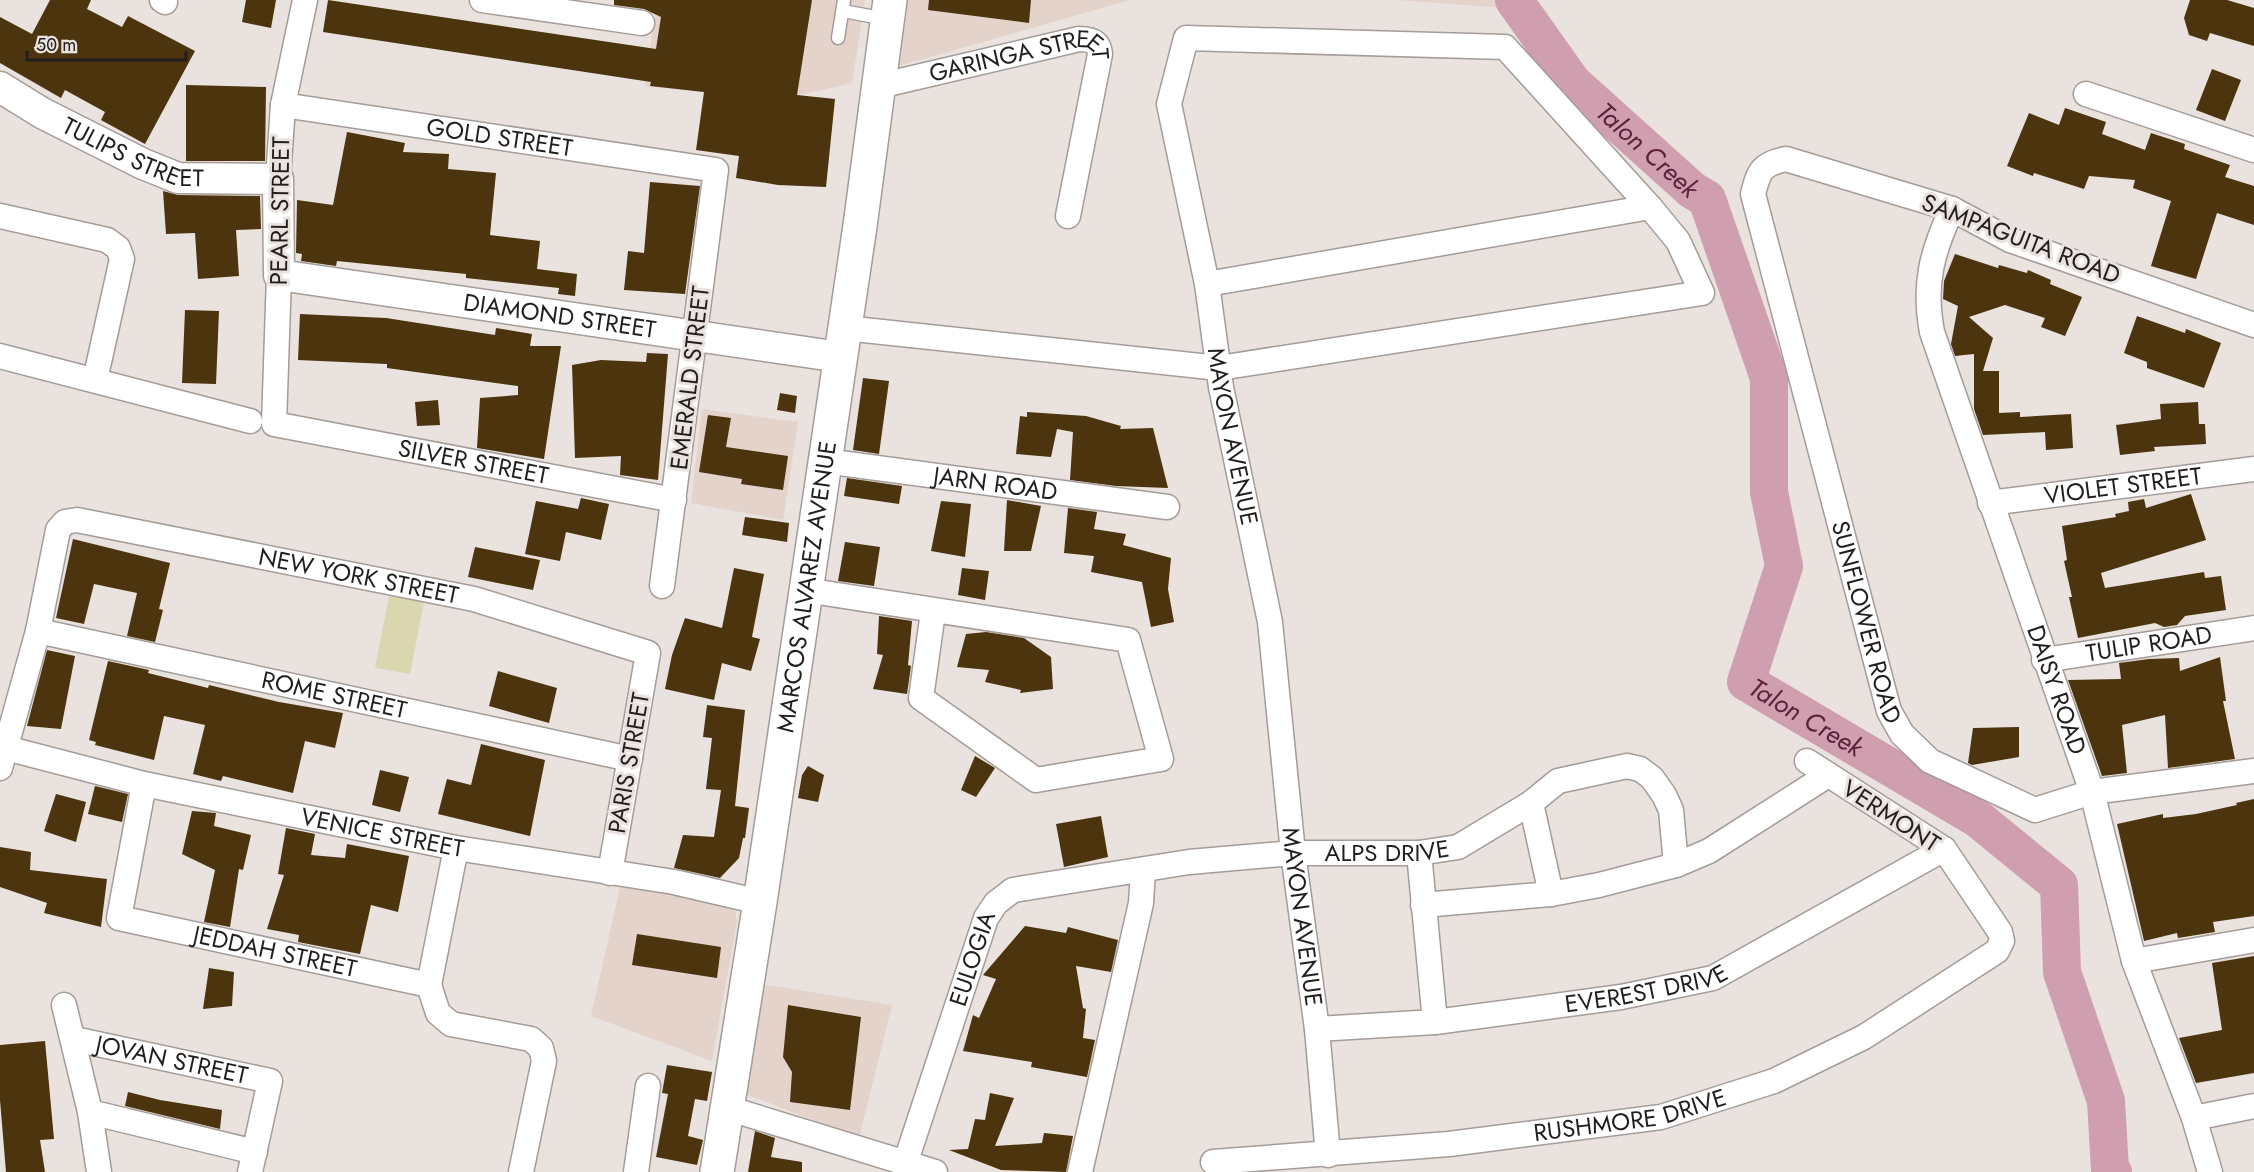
<svg xmlns="http://www.w3.org/2000/svg" width="2254" height="1172" font-family="Jost,sans-serif">
<rect width="100%" height="100%" fill="#eae2de"/>
<g fill="#e3d3cb">
<path d="M 657,0 L 865,0 L 852,83 L 796,96 L 743,97 L 645,86 Z"/>
<path d="M 908,0 L 1130,0 L 899,66 Z"/>
<path d="M 1398,0 L 1499,0 L 1504,8 Z"/>
<path d="M 702,409 L 798,422 L 783,520 L 691,503 Z"/>
<path d="M 621,883 L 735,909 L 737,921 L 712,1061 L 591,1016 Z"/>
<path d="M 761,984 L 892,1005 L 859,1138 L 746,1094 Z"/>
</g>
<path fill="#dad6b0" d="M 389,596 L 424,602 L 410,674 L 375,668 Z"/>
<g fill="none" stroke-linecap="round" stroke-linejoin="round">
<path stroke="#cf9eaf" stroke-width="38" id="s1" d="M 1514,0 L 1572,82 L 1692,190 L 1707,199 L 1769,378 L 1769,492 L 1784,566 L 1746,682 L 1978,819 L 2059,885 L 2062,972 L 2106,1101 L 2110,1170 L 2113,1172"/>
</g>
<g fill="#4b340e">
<path d="M 50,0 L 91,0 L 87,9 L 122,27 L 128,16 L 195,51 L 145,144 L 101,120 L 105,112 L 65,90 L 61,98 L 0,63 L 0,17 L 32,34 Z"/>
<path d="M 246,0 L 276,0 L 271,28 L 242,22 Z"/>
<path d="M 328,0 L 656,49 L 661,17 L 644,9 L 614,5 L 614,0 L 812,0 L 797,95 L 835,99 L 826,187 L 778,185 L 736,178 L 739,156 L 696,150 L 704,92 L 650,86 L 651,82 L 323,32 Z"/>
<path d="M 929,0 L 1031,0 L 1029,23 L 928,10 Z"/>
<path d="M 2190,0 L 2227,0 L 2254,8 L 2254,46 L 2210,33 L 2207,41 L 2189,35 L 2184,18 Z"/>
<path d="M 2212,69 L 2241,80 L 2225,121 L 2196,110 Z"/>
<path d="M 186,85 L 266,87 L 265,161 L 186,161 Z"/>
<path d="M 2065,108 L 2106,122 L 2102,134 L 2145,150 L 2151,133 L 2185,144 L 2184,149 L 2230,165 L 2225,177 L 2254,186 L 2254,225 L 2217,213 L 2196,279 L 2151,266 L 2171,201 L 2133,188 L 2135,180 L 2089,176 L 2084,189 L 2034,173 L 2033,176 L 2007,166 L 2029,113 L 2059,125 Z"/>
<path d="M 347,132 L 405,143 L 403,152 L 449,154 L 448,169 L 496,173 L 490,235 L 540,241 L 537,269 L 577,274 L 575,296 L 558,294 L 559,288 L 466,278 L 466,274 L 337,261 L 336,266 L 301,261 L 302,254 L 296,253 L 297,200 L 333,205 Z"/>
<path d="M 650,182 L 700,186 L 685,294 L 624,290 L 628,251 L 644,253 Z"/>
<path d="M 163,191 L 178,195 L 260,196 L 261,229 L 236,230 L 239,276 L 198,279 L 195,233 L 166,234 Z"/>
<path d="M 1955,254 L 1998,268 L 1999,265 L 2027,273 L 2028,270 L 2051,280 L 2050,284 L 2082,297 L 2065,336 L 2041,327 L 2045,318 L 2005,305 L 1969,317 L 1993,338 L 1983,371 L 1999,371 L 1999,413 L 2020,412 L 2020,417 L 2071,414 L 2073,448 L 2046,450 L 2045,432 L 1983,435 L 1974,409 L 1974,354 L 1955,356 L 1951,344 L 1958,306 L 1943,299 L 1944,281 Z"/>
<path d="M 185,310 L 219,311 L 216,384 L 182,383 Z"/>
<path d="M 300,314 L 386,318 L 495,335 L 496,328 L 532,334 L 530,346 L 561,346 L 544,459 L 477,448 L 480,398 L 518,395 L 518,386 L 387,368 L 387,364 L 298,360 Z"/>
<path d="M 2137,316 L 2185,333 L 2186,329 L 2221,343 L 2204,388 L 2147,368 L 2147,362 L 2124,353 Z"/>
<path d="M 647,353 L 668,354 L 658,480 L 620,475 L 621,456 L 575,458 L 572,365 L 601,360 L 646,362 Z"/>
<path d="M 863,378 L 889,381 L 879,454 L 853,450 Z"/>
<path d="M 780,393 L 797,396 L 795,413 L 777,410 Z"/>
<path d="M 438,400 L 440,425 L 417,426 L 415,402 Z"/>
<path d="M 2198,402 L 2199,424 L 2205,424 L 2206,444 L 2154,447 L 2155,451 L 2120,455 L 2116,425 L 2161,419 L 2160,404 Z"/>
<path d="M 1027,412 L 1086,416 L 1121,426 L 1120,429 L 1153,428 L 1168,488 L 1116,486 L 1070,480 L 1073,432 L 1057,429 L 1051,457 L 1016,454 L 1020,416 L 1027,417 Z"/>
<path d="M 708,415 L 731,418 L 726,447 L 788,456 L 783,490 L 741,484 L 742,479 L 699,472 Z"/>
<path d="M 847,478 L 902,486 L 899,504 L 844,496 Z"/>
<path d="M 2191,494 L 2206,540 L 2101,573 L 2105,588 L 2204,572 L 2205,578 L 2221,576 L 2226,610 L 2185,616 L 2177,625 L 2164,627 L 2155,623 L 2078,638 L 2069,597 L 2072,597 L 2064,561 L 2067,560 L 2062,526 L 2116,517 L 2115,514 L 2129,511 L 2128,502 L 2144,499 L 2146,508 Z"/>
<path d="M 581,498 L 609,504 L 601,540 L 566,532 L 560,561 L 525,554 L 536,501 L 578,509 Z"/>
<path d="M 1007,500 L 1041,506 L 1031,551 L 1004,551 Z"/>
<path d="M 941,501 L 971,504 L 965,557 L 931,551 Z"/>
<path d="M 1068,508 L 1097,512 L 1094,529 L 1126,534 L 1123,545 L 1171,558 L 1168,589 L 1174,622 L 1151,627 L 1142,582 L 1091,572 L 1094,556 L 1064,553 Z"/>
<path d="M 745,517 L 789,523 L 787,542 L 742,535 Z"/>
<path d="M 73,539 L 170,563 L 159,609 L 163,610 L 155,642 L 127,636 L 137,593 L 94,584 L 84,624 L 56,618 Z"/>
<path d="M 845,542 L 880,547 L 874,586 L 838,581 Z"/>
<path d="M 475,547 L 540,560 L 533,590 L 468,577 Z"/>
<path d="M 734,568 L 764,574 L 752,637 L 760,639 L 751,671 L 722,663 L 714,700 L 665,689 L 672,655 L 685,618 L 722,628 Z"/>
<path d="M 962,568 L 989,571 L 985,600 L 958,595 Z"/>
<path d="M 879,616 L 912,621 L 908,665 L 911,666 L 907,694 L 873,689 L 883,655 L 877,654 Z"/>
<path d="M 986,632 L 1024,638 L 1051,657 L 1053,689 L 1020,693 L 1021,690 L 985,682 L 989,670 L 957,667 L 966,634 Z"/>
<path d="M 47,650 L 75,656 L 61,729 L 27,726 Z"/>
<path d="M 2220,657 L 2226,701 L 2223,701 L 2235,759 L 2168,768 L 2165,715 L 2122,725 L 2127,773 L 2102,776 L 2068,680 L 2121,679 L 2119,663 L 2149,659 L 2179,658 L 2180,671 Z"/>
<path d="M 108,661 L 149,670 L 148,673 L 208,688 L 209,685 L 279,702 L 343,713 L 335,748 L 305,741 L 293,793 L 223,776 L 221,781 L 193,774 L 205,725 L 164,716 L 154,760 L 95,745 L 96,742 L 89,740 Z"/>
<path d="M 498,671 L 557,688 L 549,723 L 489,706 Z"/>
<path d="M 707,705 L 745,710 L 735,806 L 749,808 L 745,838 L 743,838 L 739,858 L 720,878 L 674,868 L 683,835 L 714,837 L 721,790 L 706,789 L 712,738 L 703,737 Z"/>
<path d="M 2019,727 L 2019,757 L 1972,765 L 1968,763 L 1973,728 Z"/>
<path d="M 481,744 L 545,760 L 530,836 L 438,814 L 447,779 L 471,785 Z"/>
<path d="M 975,756 L 995,768 L 976,797 L 961,790 Z"/>
<path d="M 808,766 L 824,775 L 818,802 L 798,798 L 802,775 Z"/>
<path d="M 380,770 L 409,777 L 400,812 L 372,805 Z"/>
<path d="M 95,786 L 128,794 L 122,822 L 88,814 Z"/>
<path d="M 56,794 L 86,802 L 76,842 L 44,831 Z"/>
<path d="M 2254,799 L 2254,916 L 2213,922 L 2215,932 L 2178,938 L 2177,933 L 2144,941 L 2117,824 L 2163,814 L 2163,818 L 2196,814 L 2237,805 L 2236,803 Z"/>
<path d="M 192,811 L 216,813 L 214,826 L 251,835 L 243,870 L 239,869 L 230,927 L 204,922 L 215,870 L 182,854 Z"/>
<path d="M 1101,816 L 1108,857 L 1064,867 L 1056,824 Z"/>
<path d="M 286,828 L 315,834 L 311,855 L 345,858 L 347,844 L 409,856 L 398,912 L 371,905 L 360,954 L 298,942 L 299,935 L 267,929 L 284,875 L 278,874 Z"/>
<path d="M 0,847 L 31,852 L 30,870 L 107,879 L 101,927 L 44,913 L 47,903 L 0,887 Z"/>
<path d="M 1025,926 L 1066,933 L 1068,927 L 1118,940 L 1111,972 L 1076,966 L 1083,1008 L 1086,1009 L 1083,1038 L 1095,1040 L 1087,1077 L 1031,1067 L 1032,1062 L 963,1051 L 973,1015 L 979,1018 L 996,979 L 983,975 Z"/>
<path d="M 637,934 L 721,947 L 717,978 L 632,965 Z"/>
<path d="M 2254,956 L 2254,1073 L 2196,1083 L 2179,1038 L 2222,1030 L 2212,963 Z"/>
<path d="M 209,968 L 234,972 L 232,1006 L 203,1009 Z"/>
<path d="M 788,1005 L 861,1017 L 850,1110 L 790,1102 L 792,1072 L 783,1057 Z"/>
<path d="M 45,1041 L 54,1139 L 40,1140 L 45,1172 L 6,1172 L 0,1100 L 0,1045 Z"/>
<path d="M 667,1065 L 712,1072 L 707,1101 L 695,1099 L 688,1136 L 703,1140 L 697,1165 L 656,1157 L 668,1094 L 662,1093 Z"/>
<path d="M 128,1092 L 160,1100 L 222,1110 L 220,1129 L 125,1106 Z"/>
<path d="M 990,1093 L 1014,1098 L 995,1146 L 1042,1143 L 1044,1133 L 1073,1136 L 1066,1172 L 1001,1170 L 949,1150 L 968,1149 L 975,1119 L 985,1120 Z"/>
<path d="M 755,1131 L 775,1138 L 771,1157 L 802,1162 L 802,1172 L 748,1172 Z"/>
</g>
<g fill="none" stroke-linecap="round" stroke-linejoin="round">
<g stroke="#a39c98" stroke-width="15">
<g id="service">
<path d="M 843,11 L 886,19"/>
<path d="M 838,38 L 844,0"/>
</g>
</g>
<g stroke="#a39c98" stroke-width="27">
<g id="minor">
<path d="M 162,0 L 165,2"/>
<path d="M 482,0 L 642,23"/>
<path id="s2" d="M 879,86 L 1079,39 C 1091,39 1099,42 1100,54 L 1068,216"/>
<path d="M 2086,94 L 2254,150"/>
<path id="s3" d="M 283,105 L 716,170 L 662,586"/>
<path d="M 278,179 L 283,105 L 305,0"/>
<path id="s4" d="M 1952,209 C 1932,252 1923,284 1932,332 L 2092,792 L 2134,961 L 2194,1118 L 2210,1172"/>
<path d="M 0,216 L 107,240 L 118,248 L 122,259 L 95,380"/>
<path id="s5" d="M 279,275 L 274,424 L 674,500"/>
<path d="M 1207,284 L 1650,207"/>
<path id="s6" d="M 2254,325 L 2010,240 L 1952,209 L 1786,159 C 1762,164 1759,170 1753,194 L 1889,711 L 1902,734 L 1930,761 L 2035,810 L 2092,792 L 2254,771"/>
<path id="s7" d="M 845,328 L 1219,368 L 1702,293 L 1678,241 L 1650,207 L 1505,47 L 1186,38 L 1169,104 L 1207,284 L 1221,387 L 1270,622 L 1293,853 L 1317,1029 L 1328,1155"/>
<path d="M 0,356 L 250,421"/>
<path id="s8" d="M 825,461 L 1167,507"/>
<path id="s9" d="M 1990,503 L 2254,469"/>
<path d="M 805,590 L 1128,640 L 1161,759 L 1036,780 L 921,698 L 933,612"/>
<path id="s10" d="M 38,631 L 630,759"/>
<path id="s11" d="M 2044,660 L 2254,628"/>
<path id="s12" d="M 6,748 L 144,784 L 456,848 L 674,882 L 760,902"/>
<path id="s13" d="M 0,768 L 38,631 L 58,530 L 65,522 L 77,520 L 474,599 L 648,653 L 610,873"/>
<path id="s14" d="M 144,784 L 119,918 L 429,985 L 456,848"/>
<path d="M 1531,803 L 1551,894"/>
<path d="M 1419,853 L 1435,1022"/>
<path d="M 1423,905 L 1551,894 L 1599,885 L 1676,865 L 1709,851 L 1828,775"/>
<path d="M 2134,961 L 2254,940"/>
<path d="M 429,985 L 438,1013 L 451,1024 L 531,1039 L 541,1048 L 544,1061 L 521,1172"/>
<path d="M 64,1005 L 90,1112 L 99,1172"/>
<path id="s15" d="M 1317,1029 L 1435,1022 L 1621,997 L 1713,978 L 1944,849"/>
<path id="s16" d="M 74,1039 L 270,1081 L 250,1172"/>
<path d="M 727,1108 L 935,1172"/>
<path d="M 90,1112 L 255,1152"/>
<path d="M 2194,1118 L 2254,1106"/>
<path id="s17" d="M 1213,1162 L 1449,1144 L 1661,1117 L 1774,1081 L 1864,1037 L 1997,951 L 2002,941 L 2000,932 L 1944,849 L 1807,761"/>
<path id="s18" d="M 905,1164 L 986,918 L 996,903 L 1013,890 L 1189,862 L 1293,853 L 1419,853 L 1458,847 L 1531,803 L 1558,781 L 1627,766 L 1640,769 L 1652,778 L 1664,795 L 1671,810 L 1676,865"/>
<path d="M 636,1172 L 648,1086"/>
<path d="M 1080,1172 L 1141,903 L 1143,870"/>
</g>
</g>
<g stroke="#a39c98" stroke-width="33">
<g id="tertiary">
<path id="s19" d="M 0,87 L 42,113 L 143,164 L 178,178 L 278,179 L 279,275 L 840,357"/>
</g>
</g>
<g stroke="#a39c98" stroke-width="36">
<g id="secondary">
<path id="s20" d="M 717,1172 L 760,902 L 860,226 L 890,0"/>
</g>
</g>
<use href="#service" stroke="#fff" stroke-width="12"/>
<use href="#minor" stroke="#fff" stroke-width="24"/>
<use href="#tertiary" stroke="#fff" stroke-width="30"/>
<use href="#secondary" stroke="#fff" stroke-width="33"/>
</g>
<g text-anchor="middle" stroke-width="6" stroke-linejoin="round" paint-order="stroke">
<g font-size="24" fill="#211e1d" stroke="#eae2de">
<text dy="8" stroke="none"><textPath href="#s2" startOffset="146">GARINGA STREET</textPath></text>
<text dy="8" stroke="none"><textPath href="#s3" startOffset="219">GOLD STREET</textPath></text>
<text dy="8" stroke="none"><textPath href="#s19" startOffset="150">TULIPS STREET</textPath></text>
<text transform="translate(280 211) rotate(-89)" y="8">PEARL STREET</text>
<text transform="translate(2021 239) rotate(21)" y="8">SAMPAGUITA ROAD</text>
<text dy="8" stroke="none"><textPath href="#s19" startOffset="680">DIAMOND STREET</textPath></text>
<text transform="translate(690 378) rotate(-83)" y="8">EMERALD STREET</text>
<text dy="8" stroke="none"><textPath href="#s7" startOffset="1908">MAYON AVENUE</textPath></text>
<text dy="8" stroke="none"><textPath href="#s5" startOffset="352">SILVER STREET</textPath></text>
<text dy="8" stroke="none"><textPath href="#s8" startOffset="172">JARN ROAD</textPath></text>
<text dy="8" stroke="none"><textPath href="#s9" startOffset="134">VIOLET STREET</textPath></text>
<text dy="8" stroke="none"><textPath href="#s13" startOffset="555">NEW YORK STREET</textPath></text>
<text dy="8" stroke="none"><textPath href="#s20" startOffset="592">MARCOS ALVAREZ AVENUE</textPath></text>
<text dy="8" stroke="none"><textPath href="#s6" startOffset="993">SUNFLOWER ROAD</textPath></text>
<text dy="8" stroke="none"><textPath href="#s11" startOffset="106">TULIP ROAD</textPath></text>
<text dy="8" stroke="none"><textPath href="#s4" startOffset="506">DAISY ROAD</textPath></text>
<text dy="8" stroke="none"><textPath href="#s10" startOffset="303">ROME STREET</textPath></text>
<text transform="translate(629 763) rotate(-80)" y="8">PARIS STREET</text>
<text transform="translate(1891 816) rotate(33)" y="8">VERMONT</text>
<text dy="8" stroke="none"><textPath href="#s12" startOffset="386">VENICE STREET</textPath></text>
<text dy="8" stroke="none"><textPath href="#s18" startOffset="675">ALPS DRIVE</textPath></text>
<text dy="8" stroke="none"><textPath href="#s7" startOffset="2394">MAYON AVENUE</textPath></text>
<text dy="8" stroke="none"><textPath href="#s14" startOffset="296">JEDDAH STREET</textPath></text>
<text dy="8" stroke="none"><textPath href="#s18" startOffset="216">EULOGIA</textPath></text>
<text dy="8" stroke="none"><textPath href="#s15" startOffset="332">EVEREST DRIVE</textPath></text>
<text dy="8" stroke="none"><textPath href="#s16" startOffset="100">JOVAN STREET</textPath></text>
<text dy="8" stroke="none"><textPath href="#s17" startOffset="420">RUSHMORE DRIVE</textPath></text>
</g>
<g font-size="26" font-style="italic" fill="#5d213b" stroke="#eae2de">
<text dy="9" stroke="none"><textPath href="#s1" startOffset="202">Talon Creek</textPath></text>
<text dy="9" stroke="none"><textPath href="#s1" startOffset="850">Talon Creek</textPath></text>
</g>
</g>
<path d="M27 51v9h159v-9" fill="none" stroke="#211e1d" stroke-width="3"/>
<text x="36" y="51" font-size="18" fill="#211e1d" stroke="#eae2de" stroke-width="4.5" paint-order="stroke">50 m</text>
</svg>
